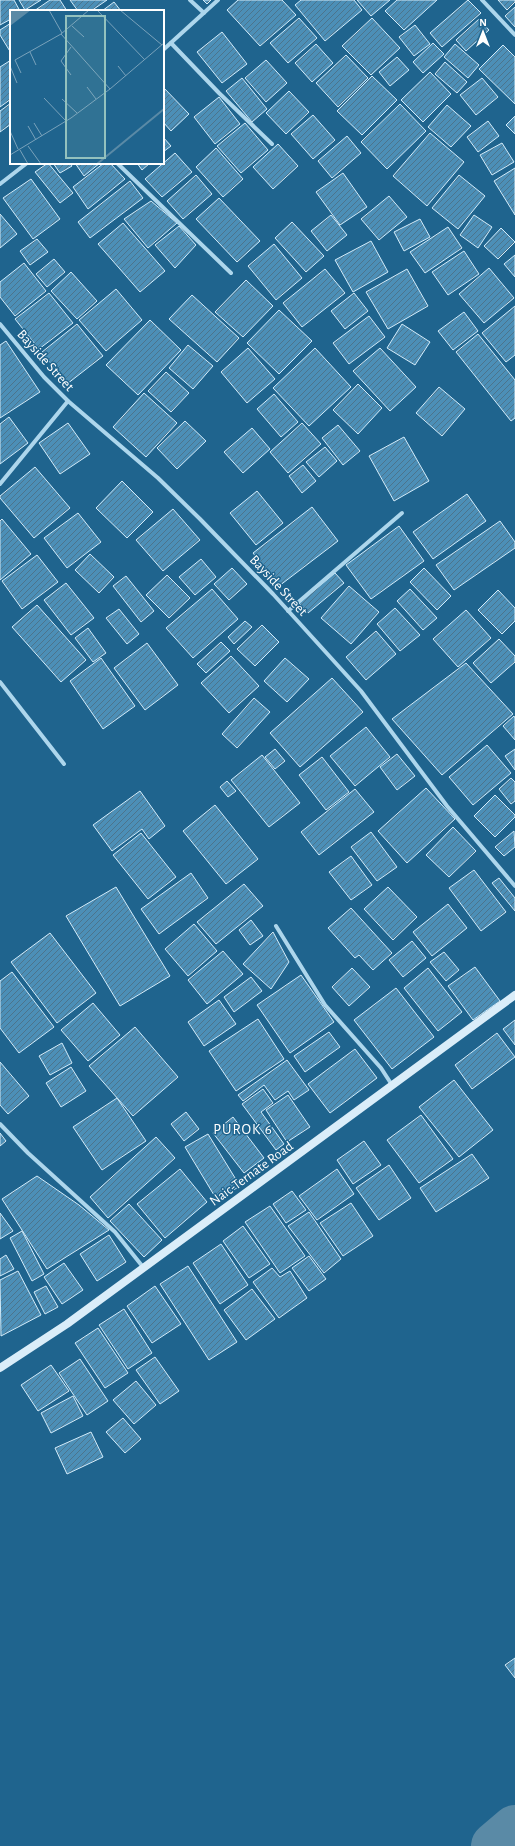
<svg xmlns="http://www.w3.org/2000/svg" width="515" height="1846" font-family="'Alegreya Sans',sans-serif">
<defs>
<pattern id="building-hatch" width="6" height="6" patternUnits="userSpaceOnUse"><rect width="6" height="6" fill="#4c8fb7"/><path d="M-1 1l2-2M0 6l6-6M5 7l2-2" fill="none" stroke="#4c748c"/></pattern>
</defs>
<rect width="100%" height="100%" fill="#1f648e"/>
<g fill="none" stroke-linecap="round" stroke-linejoin="round">
<path stroke="#5a8aa6" stroke-width="48" d="M 495,1846 L 515,1829"/>
</g>
<g fill="url(#building-hatch)" stroke="#d3ebf9">
<path d="M 0,0 L 14,0 L 20,11 L 11,11 L 11,19 L 0,25 Z"/>
<path d="M 19,0 L 41,0 L 25,10 Z"/>
<path d="M 50,0 L 60,0 L 67,11 L 34,11 Z"/>
<path d="M 70,0 L 107,0 L 91,11 L 78,11 Z"/>
<path d="M 203,0 L 211,0 L 207,4 Z"/>
<path d="M 238,0 L 282,0 L 296,15 L 260,46 L 227,10 Z"/>
<path d="M 301,0 L 354,0 L 362,10 L 325,41 L 295,5 Z"/>
<path d="M 357,0 L 390,0 L 371,16 Z"/>
<path d="M 397,0 L 437,0 L 404,30 L 385,11 Z"/>
<path d="M 468,0 L 481,13 L 442,47 L 430,33 Z"/>
<path d="M 498,0 L 515,0 L 515,2 L 507,10 Z"/>
<path d="M 114,2 L 121,11 L 102,11 Z"/>
<path d="M 515,7 L 515,27 L 505,16 Z"/>
<path d="M 299,18 L 317,38 L 288,63 L 270,43 Z"/>
<path d="M 372,18 L 400,48 L 371,75 L 342,46 Z"/>
<path d="M 479,19 L 489,30 L 466,51 L 456,40 Z"/>
<path d="M 11,23 L 11,53 L 0,35 L 0,30 Z"/>
<path d="M 415,25 L 430,44 L 414,56 L 399,37 Z"/>
<path d="M 222,32 L 247,64 L 222,83 L 197,52 Z"/>
<path d="M 433,43 L 444,54 L 423,73 L 413,62 Z"/>
<path d="M 316,44 L 333,63 L 312,82 L 295,63 Z"/>
<path d="M 455,44 L 479,65 L 468,78 L 444,57 Z"/>
<path d="M 503,45 L 515,57 L 515,104 L 479,69 Z"/>
<path d="M 346,55 L 368,78 L 338,107 L 316,83 Z"/>
<path d="M 397,57 L 409,70 L 390,86 L 379,72 Z"/>
<path d="M 11,60 L 11,99 L 0,107 L 0,67 Z"/>
<path d="M 266,60 L 287,83 L 266,102 L 245,78 Z"/>
<path d="M 445,62 L 467,82 L 457,93 L 435,74 Z"/>
<path d="M 430,72 L 451,94 L 423,122 L 401,100 Z"/>
<path d="M 372,76 L 397,100 L 362,135 L 337,111 Z"/>
<path d="M 242,78 L 267,109 L 252,122 L 226,91 Z"/>
<path d="M 482,78 L 498,97 L 476,115 L 460,95 Z"/>
<path d="M 163,87 L 189,114 L 171,131 L 163,122 Z"/>
<path d="M 289,91 L 309,112 L 286,134 L 266,113 Z"/>
<path d="M 219,97 L 240,124 L 215,144 L 194,117 Z"/>
<path d="M 11,103 L 11,124 L 0,132 L 0,111 Z"/>
<path d="M 400,104 L 426,131 L 387,169 L 361,142 Z"/>
<path d="M 447,105 L 471,126 L 451,147 L 428,127 Z"/>
<path d="M 313,115 L 335,140 L 313,159 L 291,134 Z"/>
<path d="M 515,116 L 515,134 L 506,125 Z"/>
<path d="M 488,121 L 499,136 L 478,152 L 467,137 Z"/>
<path d="M 245,123 L 268,150 L 241,173 L 217,146 Z"/>
<path d="M 430,133 L 464,162 L 427,206 L 393,176 Z"/>
<path d="M 347,136 L 361,153 L 332,178 L 318,161 Z"/>
<path d="M 163,137 L 171,146 L 163,152 Z"/>
<path d="M 502,143 L 514,162 L 492,175 L 480,155 Z"/>
<path d="M 278,144 L 298,166 L 273,189 L 253,167 Z"/>
<path d="M 216,148 L 243,179 L 223,197 L 196,167 Z"/>
<path d="M 175,153 L 192,172 L 162,197 L 145,179 Z"/>
<path d="M 48,163 L 73,193 L 60,203 L 35,172 Z"/>
<path d="M 53,163 L 70,163 L 72,166 L 60,173 Z"/>
<path d="M 75,163 L 100,163 L 84,176 Z"/>
<path d="M 104,163 L 110,163 L 125,179 L 88,209 L 73,187 Z"/>
<path d="M 137,163 L 150,163 L 142,170 Z"/>
<path d="M 515,168 L 515,215 L 494,181 Z"/>
<path d="M 343,173 L 367,207 L 340,225 L 316,192 Z"/>
<path d="M 196,175 L 212,194 L 183,219 L 167,201 Z"/>
<path d="M 459,175 L 485,196 L 458,229 L 432,208 Z"/>
<path d="M 31,179 L 60,219 L 33,239 L 3,198 Z"/>
<path d="M 130,181 L 143,198 L 90,238 L 78,222 Z"/>
<path d="M 389,196 L 407,217 L 379,240 L 361,219 Z"/>
<path d="M 219,198 L 260,241 L 237,262 L 196,219 Z"/>
<path d="M 151,201 L 177,223 L 148,248 L 124,219 Z"/>
<path d="M 0,214 L 17,234 L 0,248 Z"/>
<path d="M 331,215 L 347,235 L 327,251 L 311,231 Z"/>
<path d="M 474,215 L 492,227 L 478,248 L 460,235 Z"/>
<path d="M 420,219 L 430,237 L 404,251 L 394,232 Z"/>
<path d="M 292,222 L 324,256 L 306,272 L 275,238 Z"/>
<path d="M 123,223 L 165,271 L 140,292 L 98,244 Z"/>
<path d="M 179,226 L 196,245 L 175,268 L 155,245 Z"/>
<path d="M 448,227 L 462,248 L 425,273 L 410,252 Z"/>
<path d="M 501,228 L 515,242 L 498,259 L 484,246 Z"/>
<path d="M 37,239 L 48,252 L 30,265 L 20,251 Z"/>
<path d="M 371,241 L 388,272 L 353,292 L 335,260 Z"/>
<path d="M 274,244 L 302,278 L 276,300 L 248,266 Z"/>
<path d="M 464,251 L 479,274 L 448,295 L 432,272 Z"/>
<path d="M 515,255 L 515,277 L 504,264 Z"/>
<path d="M 54,259 L 65,272 L 47,287 L 36,274 Z"/>
<path d="M 24,263 L 46,291 L 15,316 L 0,297 L 0,282 Z"/>
<path d="M 489,268 L 514,298 L 484,323 L 459,294 Z"/>
<path d="M 325,269 L 345,293 L 302,327 L 283,303 Z"/>
<path d="M 407,269 L 428,306 L 388,329 L 366,292 Z"/>
<path d="M 71,272 L 97,301 L 77,319 L 51,291 Z"/>
<path d="M 246,280 L 273,306 L 243,337 L 215,312 Z"/>
<path d="M 116,289 L 142,320 L 106,351 L 79,320 Z"/>
<path d="M 49,293 L 73,323 L 39,349 L 15,319 Z"/>
<path d="M 354,293 L 368,311 L 345,329 L 331,311 Z"/>
<path d="M 192,295 L 239,338 L 217,362 L 169,319 Z"/>
<path d="M 515,306 L 515,355 L 506,362 L 482,333 Z"/>
<path d="M 279,310 L 312,341 L 279,374 L 247,343 Z"/>
<path d="M 464,312 L 478,331 L 453,350 L 438,331 Z"/>
<path d="M 369,316 L 385,337 L 349,364 L 333,343 Z"/>
<path d="M 150,320 L 181,350 L 138,395 L 106,365 Z"/>
<path d="M 77,324 L 103,356 L 67,384 L 42,352 Z"/>
<path d="M 402,324 L 430,342 L 415,365 L 387,348 Z"/>
<path d="M 478,334 L 515,380 L 515,418 L 511,421 L 456,352 Z"/>
<path d="M 6,341 L 40,392 L 0,418 L 0,345 Z"/>
<path d="M 188,345 L 213,366 L 193,389 L 169,368 Z"/>
<path d="M 248,348 L 275,379 L 247,403 L 221,372 Z"/>
<path d="M 315,348 L 351,387 L 309,426 L 273,388 Z"/>
<path d="M 380,348 L 416,387 L 390,411 L 353,371 Z"/>
<path d="M 166,372 L 189,393 L 171,412 L 148,391 Z"/>
<path d="M 358,384 L 382,408 L 358,434 L 333,410 Z"/>
<path d="M 439,387 L 465,409 L 442,436 L 416,413 Z"/>
<path d="M 144,393 L 177,423 L 146,457 L 113,427 Z"/>
<path d="M 274,394 L 298,422 L 281,437 L 257,409 Z"/>
<path d="M 9,417 L 28,443 L 0,464 L 0,424 Z"/>
<path d="M 185,421 L 206,441 L 177,469 L 157,448 Z"/>
<path d="M 68,423 L 90,454 L 60,474 L 39,443 Z"/>
<path d="M 302,423 L 321,444 L 288,473 L 270,452 Z"/>
<path d="M 338,425 L 360,451 L 343,465 L 322,438 Z"/>
<path d="M 252,428 L 270,449 L 243,473 L 224,452 Z"/>
<path d="M 404,437 L 429,481 L 394,501 L 369,456 Z"/>
<path d="M 325,447 L 337,461 L 319,477 L 306,462 Z"/>
<path d="M 303,465 L 316,481 L 302,493 L 289,476 Z"/>
<path d="M 35,467 L 70,508 L 34,538 L 0,498 L 0,496 Z"/>
<path d="M 122,481 L 153,512 L 127,538 L 96,508 Z"/>
<path d="M 257,491 L 283,523 L 256,545 L 230,513 Z"/>
<path d="M 467,494 L 486,521 L 433,559 L 413,532 Z"/>
<path d="M 312,507 L 338,541 L 279,586 L 253,553 Z"/>
<path d="M 173,509 L 200,540 L 163,571 L 136,540 Z"/>
<path d="M 78,513 L 101,542 L 67,568 L 44,538 Z"/>
<path d="M 2,519 L 31,554 L 0,580 L 0,521 Z"/>
<path d="M 500,521 L 515,542 L 515,548 L 454,590 L 436,565 Z"/>
<path d="M 399,526 L 424,561 L 371,599 L 346,565 Z"/>
<path d="M 90,554 L 114,577 L 99,593 L 75,570 Z"/>
<path d="M 37,555 L 58,582 L 22,609 L 2,581 Z"/>
<path d="M 201,559 L 216,577 L 195,595 L 179,577 Z"/>
<path d="M 232,568 L 247,584 L 229,600 L 214,584 Z"/>
<path d="M 424,568 L 451,596 L 437,610 L 410,582 Z"/>
<path d="M 335,573 L 344,583 L 308,613 L 299,603 Z"/>
<path d="M 167,575 L 190,598 L 169,618 L 146,595 Z"/>
<path d="M 126,576 L 154,611 L 141,622 L 113,586 Z"/>
<path d="M 66,583 L 94,618 L 71,635 L 44,600 Z"/>
<path d="M 349,586 L 379,612 L 351,644 L 321,618 Z"/>
<path d="M 212,589 L 238,619 L 193,658 L 166,628 Z"/>
<path d="M 410,589 L 437,618 L 423,630 L 397,601 Z"/>
<path d="M 498,590 L 515,608 L 515,621 L 502,634 L 478,610 Z"/>
<path d="M 37,605 L 86,660 L 61,682 L 12,627 Z"/>
<path d="M 395,608 L 420,635 L 400,651 L 377,624 Z"/>
<path d="M 119,609 L 139,634 L 127,644 L 106,618 Z"/>
<path d="M 466,610 L 491,638 L 458,667 L 433,639 Z"/>
<path d="M 245,621 L 252,627 L 234,644 L 228,637 Z"/>
<path d="M 262,625 L 279,642 L 255,666 L 237,649 Z"/>
<path d="M 88,628 L 106,653 L 93,662 L 75,638 Z"/>
<path d="M 376,631 L 396,654 L 366,680 L 346,657 Z"/>
<path d="M 499,639 L 515,656 L 515,662 L 491,683 L 473,663 Z"/>
<path d="M 221,642 L 230,651 L 206,673 L 197,664 Z"/>
<path d="M 147,643 L 178,685 L 145,710 L 114,668 Z"/>
<path d="M 231,656 L 259,686 L 229,713 L 201,683 Z"/>
<path d="M 101,658 L 135,706 L 103,729 L 70,681 Z"/>
<path d="M 285,658 L 309,679 L 287,702 L 264,681 Z"/>
<path d="M 466,663 L 513,714 L 442,775 L 392,719 Z"/>
<path d="M 332,678 L 363,712 L 300,767 L 270,733 Z"/>
<path d="M 254,698 L 270,712 L 237,748 L 222,734 Z"/>
<path d="M 514,716 L 515,718 L 515,740 L 503,726 Z"/>
<path d="M 366,727 L 390,757 L 355,786 L 330,756 Z"/>
<path d="M 487,745 L 511,773 L 473,805 L 449,777 Z"/>
<path d="M 275,749 L 285,761 L 275,769 L 265,757 Z"/>
<path d="M 515,749 L 515,770 L 505,756 Z"/>
<path d="M 397,754 L 415,776 L 397,790 L 380,767 Z"/>
<path d="M 262,755 L 300,803 L 269,827 L 231,780 Z"/>
<path d="M 322,757 L 349,792 L 326,810 L 299,775 Z"/>
<path d="M 511,778 L 515,782 L 515,801 L 511,804 L 499,789 Z"/>
<path d="M 227,781 L 236,791 L 228,797 L 220,787 Z"/>
<path d="M 426,788 L 455,819 L 407,863 L 378,831 Z"/>
<path d="M 355,789 L 374,812 L 319,855 L 301,832 Z"/>
<path d="M 140,791 L 165,826 L 149,839 L 142,829 L 112,851 L 93,825 Z"/>
<path d="M 495,795 L 515,815 L 515,817 L 495,837 L 474,816 Z"/>
<path d="M 215,805 L 258,859 L 226,884 L 183,831 Z"/>
<path d="M 453,827 L 476,851 L 449,877 L 426,855 Z"/>
<path d="M 514,831 L 515,847 L 504,856 L 495,847 Z"/>
<path d="M 371,832 L 397,867 L 377,881 L 351,847 Z"/>
<path d="M 141,833 L 176,877 L 148,899 L 113,855 Z"/>
<path d="M 351,856 L 372,885 L 351,900 L 329,872 Z"/>
<path d="M 474,870 L 506,912 L 481,931 L 449,888 Z"/>
<path d="M 191,873 L 208,898 L 159,934 L 141,909 Z"/>
<path d="M 499,878 L 515,898 L 515,911 L 492,883 Z"/>
<path d="M 244,884 L 263,906 L 216,944 L 197,922 Z"/>
<path d="M 116,887 L 170,976 L 120,1006 L 66,916 Z"/>
<path d="M 388,887 L 417,917 L 393,940 L 364,909 Z"/>
<path d="M 448,904 L 467,928 L 432,956 L 413,932 Z"/>
<path d="M 351,908 L 392,953 L 373,970 L 359,955 L 355,958 L 328,928 Z"/>
<path d="M 251,920 L 263,936 L 250,945 L 239,930 Z"/>
<path d="M 194,924 L 217,951 L 188,976 L 165,949 Z"/>
<path d="M 273,932 L 289,962 L 271,989 L 243,964 Z"/>
<path d="M 50,933 L 96,993 L 57,1023 L 11,962 Z"/>
<path d="M 412,941 L 426,958 L 403,977 L 389,960 Z"/>
<path d="M 223,951 L 243,974 L 207,1004 L 188,980 Z"/>
<path d="M 444,952 L 459,970 L 446,981 L 430,962 Z"/>
<path d="M 475,967 L 500,1001 L 473,1020 L 448,986 Z"/>
<path d="M 352,968 L 370,987 L 349,1006 L 332,987 Z"/>
<path d="M 428,968 L 462,1012 L 438,1031 L 404,988 Z"/>
<path d="M 12,972 L 54,1027 L 19,1053 L 0,1028 L 0,981 Z"/>
<path d="M 301,975 L 334,1022 L 290,1053 L 257,1005 Z"/>
<path d="M 251,977 L 262,991 L 234,1012 L 224,997 Z"/>
<path d="M 396,988 L 434,1037 L 392,1069 L 354,1020 Z"/>
<path d="M 219,1000 L 236,1024 L 204,1046 L 188,1022 Z"/>
<path d="M 93,1003 L 120,1035 L 88,1061 L 61,1030 Z"/>
<path d="M 258,1019 L 284,1059 L 236,1091 L 209,1051 Z"/>
<path d="M 515,1020 L 515,1045 L 503,1029 Z"/>
<path d="M 135,1027 L 178,1077 L 133,1116 L 89,1066 Z"/>
<path d="M 329,1032 L 340,1047 L 305,1072 L 294,1056 Z"/>
<path d="M 497,1033 L 515,1057 L 472,1089 L 455,1065 Z"/>
<path d="M 62,1043 L 72,1063 L 50,1075 L 39,1056 Z"/>
<path d="M 355,1049 L 377,1078 L 330,1113 L 308,1084 Z"/>
<path d="M 287,1060 L 309,1090 L 294,1100 L 288,1091 L 275,1100 L 264,1085 L 243,1101 L 238,1095 Z"/>
<path d="M 0,1062 L 29,1096 L 8,1114 L 0,1105 Z"/>
<path d="M 71,1067 L 86,1091 L 61,1107 L 46,1083 Z"/>
<path d="M 454,1080 L 493,1130 L 459,1157 L 419,1107 Z"/>
<path d="M 263,1089 L 273,1103 L 261,1112 L 284,1144 L 276,1150 L 242,1104 Z"/>
<path d="M 288,1095 L 310,1127 L 287,1142 L 266,1110 Z"/>
<path d="M 117,1098 L 146,1141 L 102,1170 L 73,1127 Z"/>
<path d="M 186,1112 L 199,1129 L 184,1141 L 171,1124 Z"/>
<path d="M 421,1115 L 453,1159 L 419,1183 L 387,1140 Z"/>
<path d="M 233,1117 L 264,1158 L 244,1173 L 213,1133 Z"/>
<path d="M 0,1133 L 6,1141 L 0,1146 Z"/>
<path d="M 208,1134 L 240,1186 L 217,1200 L 185,1147 Z"/>
<path d="M 156,1137 L 175,1158 L 108,1218 L 90,1197 Z"/>
<path d="M 364,1141 L 381,1165 L 353,1184 L 337,1160 Z"/>
<path d="M 472,1154 L 489,1178 L 436,1212 L 420,1188 Z"/>
<path d="M 389,1165 L 411,1198 L 379,1220 L 356,1188 Z"/>
<path d="M 180,1169 L 207,1202 L 165,1238 L 137,1204 Z"/>
<path d="M 337,1169 L 354,1194 L 317,1220 L 299,1196 Z"/>
<path d="M 37,1176 L 79,1205 L 109,1230 L 47,1269 L 2,1199 Z"/>
<path d="M 292,1191 L 306,1210 L 286,1223 L 273,1204 Z"/>
<path d="M 351,1203 L 373,1236 L 343,1256 L 320,1223 Z"/>
<path d="M 129,1204 L 162,1240 L 144,1257 L 110,1221 Z"/>
<path d="M 270,1206 L 305,1256 L 280,1273 L 245,1222 Z"/>
<path d="M 309,1212 L 341,1259 L 324,1273 L 288,1226 Z"/>
<path d="M 0,1213 L 13,1231 L 0,1239 Z"/>
<path d="M 243,1226 L 270,1264 L 249,1278 L 223,1241 Z"/>
<path d="M 22,1231 L 44,1274 L 32,1281 L 10,1238 Z"/>
<path d="M 109,1235 L 126,1262 L 97,1281 L 80,1254 Z"/>
<path d="M 221,1244 L 248,1285 L 220,1304 L 193,1263 Z"/>
<path d="M 6,1255 L 14,1269 L 0,1276 L 0,1259 Z"/>
<path d="M 309,1256 L 326,1279 L 309,1291 L 292,1268 Z"/>
<path d="M 64,1263 L 83,1290 L 62,1304 L 44,1277 Z"/>
<path d="M 188,1266 L 237,1342 L 209,1360 L 160,1284 Z"/>
<path d="M 272,1268 L 280,1277 L 290,1271 L 307,1298 L 279,1318 L 253,1282 Z"/>
<path d="M 18,1271 L 41,1315 L 1,1336 L 0,1280 Z"/>
<path d="M 46,1286 L 58,1307 L 45,1314 L 34,1292 Z"/>
<path d="M 155,1286 L 181,1324 L 152,1343 L 127,1306 Z"/>
<path d="M 252,1289 L 275,1319 L 246,1340 L 224,1310 Z"/>
<path d="M 124,1309 L 152,1353 L 128,1369 L 99,1325 Z"/>
<path d="M 98,1328 L 128,1373 L 105,1388 L 75,1343 Z"/>
<path d="M 155,1357 L 179,1391 L 160,1404 L 136,1370 Z"/>
<path d="M 80,1359 L 108,1401 L 87,1415 L 59,1373 Z"/>
<path d="M 51,1365 L 69,1391 L 38,1411 L 21,1385 Z"/>
<path d="M 136,1381 L 156,1405 L 134,1424 L 113,1400 Z"/>
<path d="M 73,1396 L 83,1416 L 51,1433 L 41,1413 Z"/>
<path d="M 123,1418 L 141,1439 L 125,1453 L 106,1432 Z"/>
<path d="M 91,1432 L 103,1457 L 67,1474 L 55,1448 Z"/>
<path d="M 515,1658 L 515,1678 L 505,1665 Z"/>
</g>
<g fill="none" stroke-linecap="round" stroke-linejoin="round">
<g stroke="#add6ec" stroke-width="4">
<path d="M 190,0 L 204,13"/>
<path d="M 482,0 L 515,35"/>
<path d="M 171,43 L 219,93 L 272,144"/>
<path d="M 163,50 L 218,0"/>
<path d="M 117,163 L 231,273"/>
<path d="M 0,184 L 27,163"/>
<path d="M 0,324 L 44,377 L 68,401 L 158,478 L 200,519 L 273,594 L 361,691 L 447,806 L 515,886"/>
<path d="M 0,484 L 68,401"/>
<path d="M 288,611 L 402,513"/>
<path d="M 0,682 L 64,764"/>
<path d="M 276,926 L 325,1005 L 381,1068 L 392,1085"/>
<path d="M 0,1124 L 28,1153 L 115,1232 L 143,1267"/>
</g>
<path stroke="#daedf9" stroke-width="8" d="M 0,1368 L 67,1324 L 515,995"/>
</g>
<g text-anchor="middle" stroke-width="3" stroke-linejoin="round" paint-order="stroke">
<g font-size="14" fill="#fff" stroke="#1f648e">
<text transform="translate(46 360) rotate(48)" y="5">Bayside Street</text>
<text transform="translate(279 585) rotate(47)" y="5">Bayside Street</text>
<text transform="translate(251 1173) rotate(-36)" y="5">Naic-Ternate Road</text>
</g>
<g font-size="15" letter-spacing="1" fill="#fff" stroke="#1f648e">
<text x="243" y="1134">PUROK 6</text>
</g>
</g>
<g transform="translate(10 10)">
<rect width="154" height="154" fill="#1f648e"/>
<path d="M 0,0 L 21,0 L 0,16 Z" fill="#5a8aa6"/>
<path fill="none" stroke="#5a8aa6" stroke-width="2" d="M 87,154 L 154,99"/>
<path fill="none" stroke="#79a2bb" stroke-width="1" d="M 39,0 L 52,23M 79,0 L 51,24 L 100,79M 87,0 L 135,50M 110,0 L 152,35M 62,16 L 74,27M 20,42 L 26,55M 0,56 L 7,73M 108,56 L 116,66M 11,63 L 5,50 L 51,24M 61,65 L 51,51 L 61,37M 77,77 L 86,89M 34,88 L 56,111M 52,89 L 67,103M 24,113 L 32,126M 18,116 L 26,130M 0,121 L 8,139M 18,136 L 31,154M 10,140 L 18,154M 0,145 L 61,108 L 100,79 L 154,33"/>
<path fill="#93c1be" fill-opacity="0.15" stroke="#93c1be" stroke-width="2" d="M 56,6 L 95,6 L 95,148 L 56,148 Z"/>
<rect width="154" height="154" fill="none" stroke="#fff" stroke-width="2"/>
</g>
<g transform="translate(483 32)" stroke="#1f648e" stroke-width="3" paint-order="stroke">
<path d="M0-3L7 15L0 10L-7 15Z" fill="#ffffff"/>
<text y="-6" font-size="11" font-weight="bold" text-anchor="middle" fill="#ffffff">N</text>
</g>
</svg>
